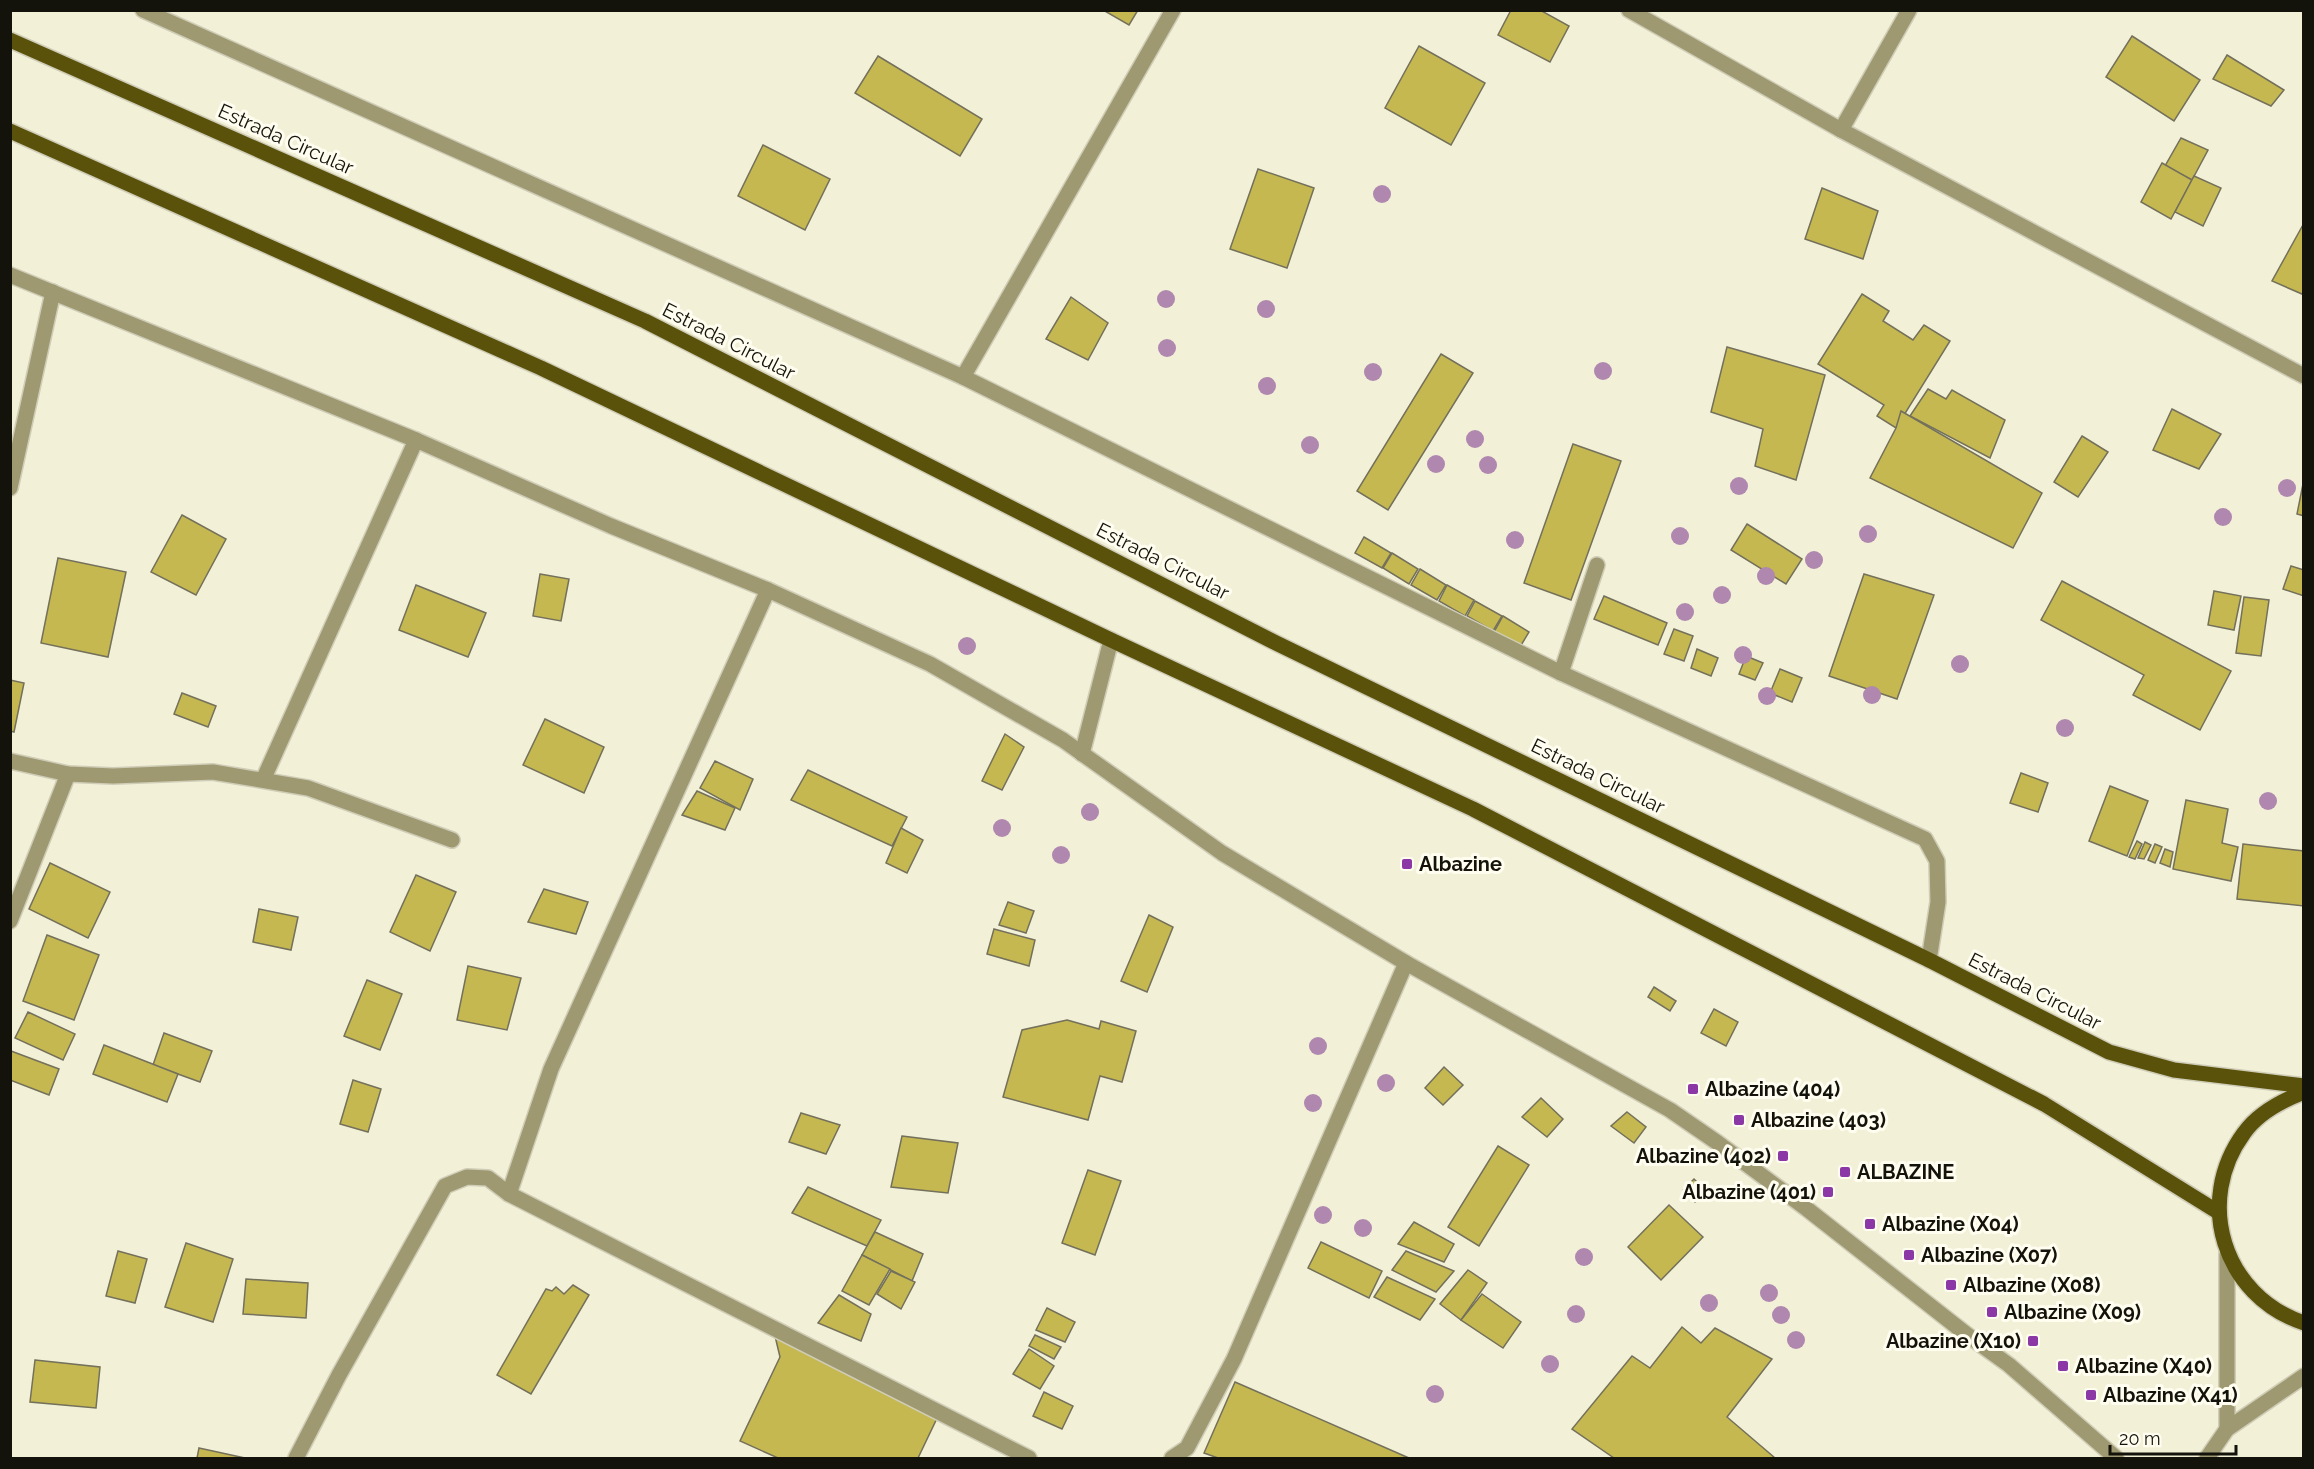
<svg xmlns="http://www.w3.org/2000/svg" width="2314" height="1469" font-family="Raleway,sans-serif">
<rect width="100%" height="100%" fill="#f3f0d8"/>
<g fill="#c6b851" stroke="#73705b" stroke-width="1.5">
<path d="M 1103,10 L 1138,10 L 1129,25 Z"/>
<path d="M 1511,10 L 1540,10 L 1569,26 L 1550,62 L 1498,35 Z"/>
<path d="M 2132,36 L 2200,80 L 2174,121 L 2106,77 Z"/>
<path d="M 1419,46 L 1485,83 L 1451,145 L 1385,108 Z"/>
<path d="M 2227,55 L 2284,90 L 2271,106 L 2213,79 Z"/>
<path d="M 878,56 L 982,119 L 960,156 L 855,93 Z"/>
<path d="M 2181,138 L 2208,150 L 2192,180 L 2165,166 Z"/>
<path d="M 763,145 L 830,179 L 805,230 L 738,196 Z"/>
<path d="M 2162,163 L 2192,180 L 2171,219 L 2141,202 Z"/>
<path d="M 1258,169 L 1314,188 L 1287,268 L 1230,249 Z"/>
<path d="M 2194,176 L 2221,188 L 2203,226 L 2175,212 Z"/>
<path d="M 1822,188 L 1878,211 L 1863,259 L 1805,239 Z"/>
<path d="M 2304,223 L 2304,292 L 2302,294 L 2272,281 Z"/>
<path d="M 1862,294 L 1889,311 L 1883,321 L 1913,340 L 1924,325 L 1950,341 L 1896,428 L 1877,416 L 1884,405 L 1818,364 Z"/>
<path d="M 1071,297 L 1108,323 L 1088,360 L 1046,339 Z"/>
<path d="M 1727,347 L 1825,375 L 1796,480 L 1755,466 L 1763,429 L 1711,412 Z"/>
<path d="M 1441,354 L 1473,373 L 1388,510 L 1357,491 Z"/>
<path d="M 1928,389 L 1946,399 L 1952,390 L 2005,420 L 1990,458 L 1910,416 Z"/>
<path d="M 2172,409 L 2221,434 L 2199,469 L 2153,450 Z"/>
<path d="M 1901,411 L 2042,493 L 2013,548 L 1870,478 L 1896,428 Z"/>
<path d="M 2082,436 L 2108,452 L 2078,497 L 2054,482 Z"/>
<path d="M 1573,444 L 1621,461 L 1571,600 L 1524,583 Z"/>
<path d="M 2304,479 L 2304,516 L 2297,514 Z"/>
<path d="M 182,515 L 226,539 L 196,595 L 151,572 Z"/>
<path d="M 1747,524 L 1802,559 L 1786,584 L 1731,550 Z"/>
<path d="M 1364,537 L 1391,553 L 1382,568 L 1355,553 Z"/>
<path d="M 1392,553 L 1418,569 L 1409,584 L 1383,568 Z"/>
<path d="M 58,558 L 126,572 L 108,657 L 41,643 Z"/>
<path d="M 2291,566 L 2304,570 L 2304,596 L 2283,589 Z"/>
<path d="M 1420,569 L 1446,585 L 1437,600 L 1411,585 Z"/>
<path d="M 540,574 L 569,579 L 561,621 L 533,616 Z"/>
<path d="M 1864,574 L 1934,595 L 1897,699 L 1829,676 Z"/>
<path d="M 2062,581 L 2231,671 L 2200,730 L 2133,695 L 2144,675 L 2041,620 Z"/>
<path d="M 416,585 L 486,613 L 468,657 L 399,630 Z"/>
<path d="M 1447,585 L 1474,600 L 1465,616 L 1439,601 Z"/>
<path d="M 2214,591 L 2241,596 L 2234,630 L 2208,625 Z"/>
<path d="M 1604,596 L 1667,623 L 1658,645 L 1594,619 Z"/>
<path d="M 2244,597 L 2269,600 L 2261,656 L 2236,653 Z"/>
<path d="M 1475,601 L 1502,616 L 1493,631 L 1467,616 Z"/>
<path d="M 1503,616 L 1529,632 L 1520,647 L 1494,632 Z"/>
<path d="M 1674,629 L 1693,636 L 1684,661 L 1664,654 Z"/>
<path d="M 1697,649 L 1718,658 L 1711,676 L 1691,668 Z"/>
<path d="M 1746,656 L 1763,663 L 1755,680 L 1739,674 Z"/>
<path d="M 1780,669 L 1802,678 L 1792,702 L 1770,693 Z"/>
<path d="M 10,680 L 24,683 L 14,732 L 10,731 Z"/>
<path d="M 182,693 L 216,706 L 208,727 L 174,714 Z"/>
<path d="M 545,719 L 604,747 L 584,793 L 523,765 Z"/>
<path d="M 1005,734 L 1024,747 L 1002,790 L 982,781 Z"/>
<path d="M 715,761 L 753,779 L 740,810 L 700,788 Z"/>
<path d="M 808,770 L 907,817 L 892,846 L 791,800 Z"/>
<path d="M 2021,773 L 2048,783 L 2038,812 L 2010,803 Z"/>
<path d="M 2110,786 L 2148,801 L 2127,856 L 2089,841 Z"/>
<path d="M 697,791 L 735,808 L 725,830 L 682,815 Z"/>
<path d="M 2186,800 L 2228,809 L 2222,843 L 2238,847 L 2231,881 L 2173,869 Z"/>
<path d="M 901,828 L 923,840 L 907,873 L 886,863 Z"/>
<path d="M 2137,841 L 2142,844 L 2135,859 L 2129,857 Z"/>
<path d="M 2145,842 L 2151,845 L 2144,859 L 2138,858 Z"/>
<path d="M 2155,844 L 2162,847 L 2155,863 L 2148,860 Z"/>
<path d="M 2243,844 L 2304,851 L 2304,906 L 2237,899 Z"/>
<path d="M 2165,849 L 2173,852 L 2170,867 L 2160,863 Z"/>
<path d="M 50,863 L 110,892 L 88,938 L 29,909 Z"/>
<path d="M 416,875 L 456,892 L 430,951 L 390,932 Z"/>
<path d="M 544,889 L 588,902 L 576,934 L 528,922 Z"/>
<path d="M 1008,902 L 1034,911 L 1026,933 L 999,925 Z"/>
<path d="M 259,909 L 298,917 L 291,950 L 253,942 Z"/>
<path d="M 1149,915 L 1173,927 L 1147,992 L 1121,981 Z"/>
<path d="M 994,929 L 1035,940 L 1029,966 L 987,954 Z"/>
<path d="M 47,935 L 99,955 L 74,1020 L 23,1001 Z"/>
<path d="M 468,966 L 521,978 L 507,1030 L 457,1020 Z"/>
<path d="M 367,980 L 402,994 L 380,1050 L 344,1036 Z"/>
<path d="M 1654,987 L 1676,1001 L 1670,1011 L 1648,997 Z"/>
<path d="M 1714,1009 L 1738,1022 L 1726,1046 L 1701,1033 Z"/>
<path d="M 28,1012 L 75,1034 L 63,1060 L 15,1038 Z"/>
<path d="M 1067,1020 L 1099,1029 L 1101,1021 L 1136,1031 L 1122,1082 L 1100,1076 L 1088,1120 L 1003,1097 L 1022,1030 Z"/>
<path d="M 164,1033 L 212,1051 L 200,1082 L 153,1065 Z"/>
<path d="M 104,1045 L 178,1074 L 167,1102 L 93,1074 Z"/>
<path d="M 11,1051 L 59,1069 L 49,1095 L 10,1080 Z"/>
<path d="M 1444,1067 L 1463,1085 L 1443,1105 L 1425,1088 Z"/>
<path d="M 353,1080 L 381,1089 L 368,1132 L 340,1124 Z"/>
<path d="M 1541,1098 L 1563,1119 L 1547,1137 L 1522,1117 Z"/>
<path d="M 1627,1112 L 1646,1127 L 1634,1143 L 1611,1126 Z"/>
<path d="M 801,1113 L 840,1125 L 826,1154 L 789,1142 Z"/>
<path d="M 902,1136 L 958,1143 L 948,1193 L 891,1187 Z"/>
<path d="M 1498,1146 L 1529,1165 L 1479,1246 L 1448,1227 Z"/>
<path d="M 1088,1170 L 1121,1181 L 1095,1255 L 1062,1243 Z"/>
<path d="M 1694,1179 L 1705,1190 L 1695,1202 L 1683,1190 Z"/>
<path d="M 808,1187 L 881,1220 L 867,1246 L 792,1213 Z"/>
<path d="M 1669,1205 L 1703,1237 L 1661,1280 L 1628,1247 Z"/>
<path d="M 1414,1222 L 1454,1244 L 1444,1262 L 1398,1244 Z"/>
<path d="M 875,1232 L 923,1254 L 912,1281 L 862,1255 Z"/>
<path d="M 1321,1242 L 1382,1271 L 1369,1298 L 1308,1268 Z"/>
<path d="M 186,1243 L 233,1259 L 213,1322 L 165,1307 Z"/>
<path d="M 118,1251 L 147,1259 L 135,1303 L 106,1296 Z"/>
<path d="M 1406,1251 L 1454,1271 L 1436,1292 L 1392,1270 Z"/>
<path d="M 862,1255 L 890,1269 L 869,1305 L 842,1291 Z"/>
<path d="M 1468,1270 L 1487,1283 L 1461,1320 L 1440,1304 Z"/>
<path d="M 891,1271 L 915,1282 L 901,1309 L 877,1294 Z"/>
<path d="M 1387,1277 L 1435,1299 L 1420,1320 L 1374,1297 Z"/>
<path d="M 246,1279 L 308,1283 L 306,1318 L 243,1314 Z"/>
<path d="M 573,1285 L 589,1295 L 531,1394 L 497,1375 L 546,1289 L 552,1291 L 556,1287 L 564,1294 Z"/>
<path d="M 1482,1294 L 1521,1322 L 1503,1348 L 1461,1320 Z"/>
<path d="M 839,1295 L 871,1314 L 861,1341 L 818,1323 Z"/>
<path d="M 1047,1308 L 1075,1322 L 1065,1342 L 1036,1330 Z"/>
<path d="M 1682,1327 L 1701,1343 L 1715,1328 L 1772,1359 L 1727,1417 L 1775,1458 L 1614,1458 L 1572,1429 L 1632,1356 L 1650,1368 Z"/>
<path d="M 1035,1335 L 1061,1347 L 1054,1359 L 1029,1346 Z"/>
<path d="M 775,1336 L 939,1414 L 918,1458 L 778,1458 L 740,1441 L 780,1357 Z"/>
<path d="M 1029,1349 L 1054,1366 L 1040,1389 L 1013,1374 Z"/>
<path d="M 35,1360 L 100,1367 L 96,1408 L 30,1402 Z"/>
<path d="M 1235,1382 L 1409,1458 L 1218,1458 L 1204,1453 Z"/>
<path d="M 1044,1392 L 1073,1406 L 1062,1429 L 1033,1416 Z"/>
<path d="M 199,1448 L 245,1458 L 197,1458 Z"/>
</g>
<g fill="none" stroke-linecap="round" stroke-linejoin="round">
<g stroke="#cfcdb7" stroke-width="18">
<g id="service">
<path d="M 1082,754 L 1111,640"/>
<path d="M 1406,963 L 1670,1110 L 1718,1143 L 1807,1209 L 1970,1337 L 2009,1365 L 2116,1458"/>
</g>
</g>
<g stroke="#cfcdb7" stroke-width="18">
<g id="minor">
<path d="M 143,10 L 963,377 L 1561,673 L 1925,839 L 1937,861 L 1938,902 L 1929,960"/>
<path d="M 1629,10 L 1841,130 L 2304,376"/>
<path d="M 1841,130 L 1909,10"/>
<path d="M 10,275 L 416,440 L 611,526 L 768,590 L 930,664 L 1063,740 L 1222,853 L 1406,963 L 1234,1359 L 1187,1448 L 1172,1458"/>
<path d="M 963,377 L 1173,10"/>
<path d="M 10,488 L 53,292"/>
<path d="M 1561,673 L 1597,565"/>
<path d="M 10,761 L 68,774 L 113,776 L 213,772 L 308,788 L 452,840"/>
<path d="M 263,780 L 416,440"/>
<path d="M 10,921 L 68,774"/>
<path d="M 509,1194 L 551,1069 L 768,590"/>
<path d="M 296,1458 L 339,1375 L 445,1186 L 467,1177 L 488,1178 L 509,1194 L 1029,1458"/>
</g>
</g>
<g stroke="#cfcdb7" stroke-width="18">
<g id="tertiary">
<path d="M 2227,1429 L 2227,1254"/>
<path d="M 2207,1458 L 2227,1429 L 2304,1376"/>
</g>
</g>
<g stroke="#cfcdb7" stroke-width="18">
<g id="primary">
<path d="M 10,40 L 645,321 L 1276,643 L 1929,960 L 2109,1052 L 2174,1070 L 2304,1086"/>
<path d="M 10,131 L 541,368 L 1111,640 L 1473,809 L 2044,1104 L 2218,1212"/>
<path d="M 2304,1092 C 2281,1101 2258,1113 2244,1133 C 2194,1201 2223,1296 2304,1323"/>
</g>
</g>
<use href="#service" stroke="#9e9971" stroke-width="15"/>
<use href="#minor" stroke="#9e9971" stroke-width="15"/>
<use href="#tertiary" stroke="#9e9971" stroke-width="15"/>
<use href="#primary" stroke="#5a520b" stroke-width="15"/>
</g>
<g fill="#af87af">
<circle cx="1382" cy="194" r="9"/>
<circle cx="1166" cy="299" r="9"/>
<circle cx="1266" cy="309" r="9"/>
<circle cx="1167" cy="348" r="9"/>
<circle cx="1603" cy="371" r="9"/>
<circle cx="1373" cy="372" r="9"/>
<circle cx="1267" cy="386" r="9"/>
<circle cx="1475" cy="439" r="9"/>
<circle cx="1310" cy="445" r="9"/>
<circle cx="1436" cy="464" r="9"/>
<circle cx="1488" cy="465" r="9"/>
<circle cx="1739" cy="486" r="9"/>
<circle cx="2287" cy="488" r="9"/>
<circle cx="2223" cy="517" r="9"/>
<circle cx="1868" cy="534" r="9"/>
<circle cx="1680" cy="536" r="9"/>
<circle cx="1515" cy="540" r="9"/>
<circle cx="1814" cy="560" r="9"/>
<circle cx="1766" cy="576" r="9"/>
<circle cx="1722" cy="595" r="9"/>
<circle cx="1685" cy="612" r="9"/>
<circle cx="967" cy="646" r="9"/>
<circle cx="1743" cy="655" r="9"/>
<circle cx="1960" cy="664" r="9"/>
<circle cx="1872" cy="695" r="9"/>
<circle cx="1767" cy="696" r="9"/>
<circle cx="2065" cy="728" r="9"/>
<circle cx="2268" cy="801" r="9"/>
<circle cx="1090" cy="812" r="9"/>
<circle cx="1002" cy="828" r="9"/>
<circle cx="1061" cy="855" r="9"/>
<circle cx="1318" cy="1046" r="9"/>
<circle cx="1386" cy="1083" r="9"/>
<circle cx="1313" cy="1103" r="9"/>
<circle cx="1323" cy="1215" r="9"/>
<circle cx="1363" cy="1228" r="9"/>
<circle cx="1584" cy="1257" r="9"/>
<circle cx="1769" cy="1293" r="9"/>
<circle cx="1709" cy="1303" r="9"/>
<circle cx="1576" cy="1314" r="9"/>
<circle cx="1781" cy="1315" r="9"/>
<circle cx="1796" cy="1340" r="9"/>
<circle cx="1550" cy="1364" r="9"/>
<circle cx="1435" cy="1394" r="9"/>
</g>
<g fill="#8b37a5" stroke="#fffdef" stroke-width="2">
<rect x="1401" y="858" width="12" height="12" rx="3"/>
<rect x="1687" y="1083" width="12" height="12" rx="3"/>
<rect x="1733" y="1114" width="12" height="12" rx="3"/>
<rect x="1777" y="1150" width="12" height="12" rx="3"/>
<rect x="1839" y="1166" width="12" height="12" rx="3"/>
<rect x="1822" y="1186" width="12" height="12" rx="3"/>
<rect x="1864" y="1218" width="12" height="12" rx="3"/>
<rect x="1903" y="1249" width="12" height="12" rx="3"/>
<rect x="1945" y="1279" width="12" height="12" rx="3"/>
<rect x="1986" y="1306" width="12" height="12" rx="3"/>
<rect x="2027" y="1335" width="12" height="12" rx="3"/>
<rect x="2057" y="1360" width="12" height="12" rx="3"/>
<rect x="2085" y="1389" width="12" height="12" rx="3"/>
</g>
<g text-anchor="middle" stroke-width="6" stroke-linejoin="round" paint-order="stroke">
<g font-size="20" fill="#14130b" stroke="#fffdef">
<text transform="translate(286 139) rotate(24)" y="7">Estrada Circular</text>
<text transform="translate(729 341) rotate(27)" y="7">Estrada Circular</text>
<text transform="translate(1163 561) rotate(27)" y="7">Estrada Circular</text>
<text transform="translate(1598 776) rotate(26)" y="7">Estrada Circular</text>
<text transform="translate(2035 991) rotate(27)" y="7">Estrada Circular</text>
</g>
<g font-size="20" font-weight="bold" fill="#14130b" stroke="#fffdef" text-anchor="start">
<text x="1419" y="871">Albazine</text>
<text x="1705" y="1096">Albazine (404)</text>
<text x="1751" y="1127">Albazine (403)</text>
<text x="1771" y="1163" text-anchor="end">Albazine (402)</text>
<text x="1857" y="1179">ALBAZINE</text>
<text x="1816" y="1199" text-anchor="end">Albazine (401)</text>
<text x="1882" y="1231">Albazine (X04)</text>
<text x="1921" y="1262">Albazine (X07)</text>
<text x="1963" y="1292">Albazine (X08)</text>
<text x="2004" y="1319">Albazine (X09)</text>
<text x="2021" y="1348" text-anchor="end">Albazine (X10)</text>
<text x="2075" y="1373">Albazine (X40)</text>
<text x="2103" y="1402">Albazine (X41)</text>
</g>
</g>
<rect width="2314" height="1469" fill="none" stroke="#14130b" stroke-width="24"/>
<path d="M2110 1445v9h126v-9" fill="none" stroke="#14130b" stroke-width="3"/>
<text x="2119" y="1445" font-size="18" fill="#14130b" stroke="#fffdef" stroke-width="4.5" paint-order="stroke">20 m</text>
</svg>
